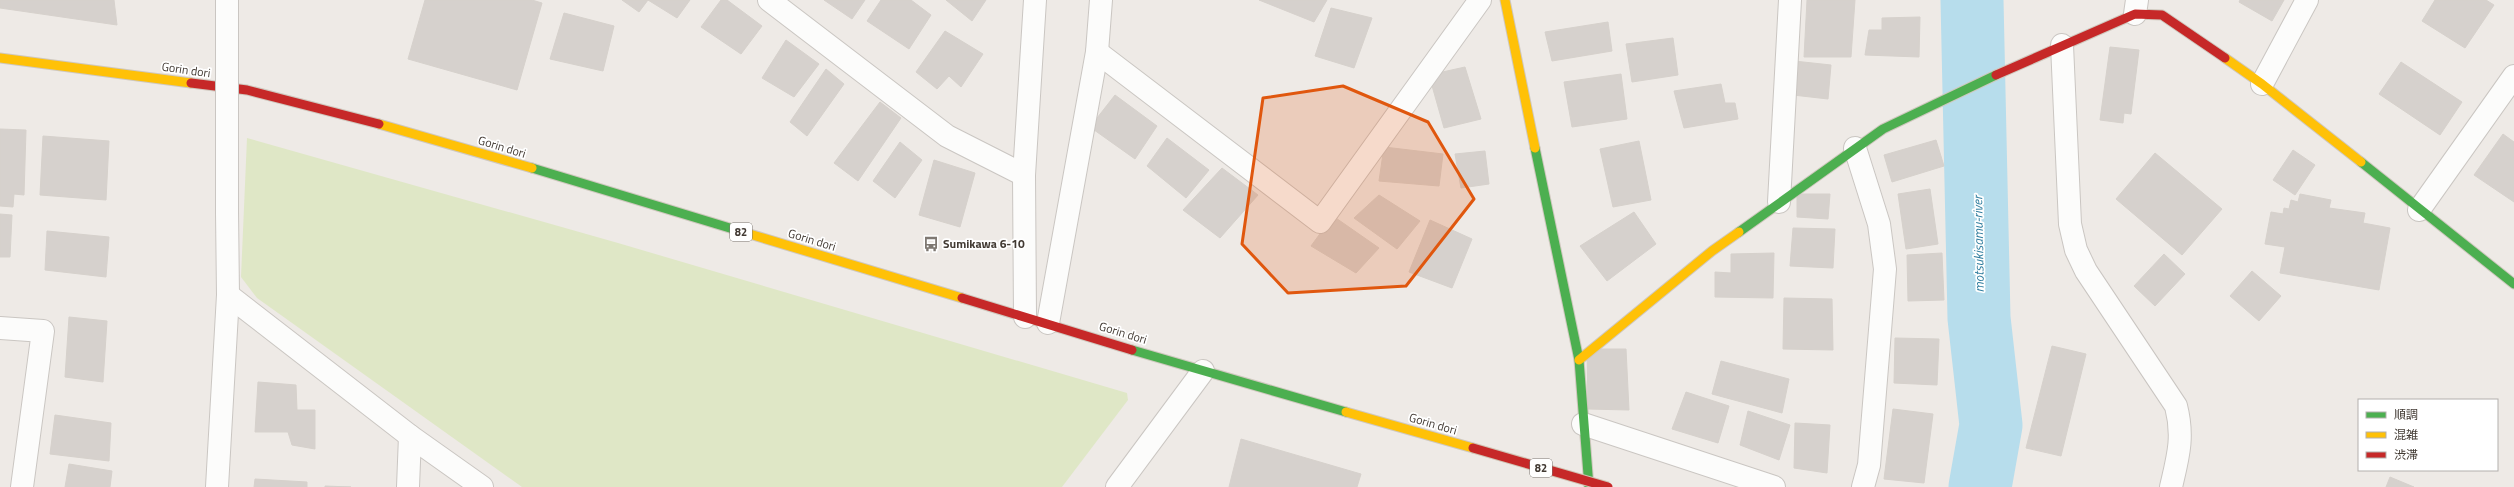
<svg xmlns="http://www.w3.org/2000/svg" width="2514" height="487" font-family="'Titillium Web','Noto Sans JP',sans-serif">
<rect width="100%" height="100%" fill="#eeeae6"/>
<path fill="#dfe7c6" d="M 247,138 L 618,243 L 1127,393 L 1128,400 L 1062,487 L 522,487 L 257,298 L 241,277 Z"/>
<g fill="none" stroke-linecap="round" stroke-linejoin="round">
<path stroke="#b7ddec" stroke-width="63" d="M 1972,0 L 1979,318 L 1991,425 L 1980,487"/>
</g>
<g fill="#d6d1cd" stroke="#d6d1cc">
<path d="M 0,0 L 114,0 L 117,25 L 0,8 Z"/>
<path d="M 425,0 L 532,0 L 542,3 L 517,90 L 408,59 Z"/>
<path d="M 622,0 L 690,0 L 677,18 L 648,0 L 639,12 Z"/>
<path d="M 721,0 L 727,0 L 762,26 L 741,54 L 701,27 Z"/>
<path d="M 824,0 L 865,0 L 852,19 Z"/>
<path d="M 881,0 L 911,0 L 931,15 L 909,49 L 867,21 Z"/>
<path d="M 946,0 L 986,0 L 972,21 Z"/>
<path d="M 1259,0 L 1327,0 L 1314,22 Z"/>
<path d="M 1807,0 L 1855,0 L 1851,57 L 1804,57 Z"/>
<path d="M 2240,0 L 2284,0 L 2272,21 L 2239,2 Z"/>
<path d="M 2435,0 L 2486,0 L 2494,5 L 2465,48 L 2422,21 Z"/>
<path d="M 1331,8 L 1372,18 L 1354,68 L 1315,56 Z"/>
<path d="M 564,13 L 614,26 L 603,71 L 550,59 Z"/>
<path d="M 1920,17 L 1919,57 L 1865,55 L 1869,30 L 1882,30 L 1882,18 Z"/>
<path d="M 1608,22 L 1612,51 L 1552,61 L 1545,32 Z"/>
<path d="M 945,31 L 983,54 L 961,87 L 949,76 L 937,89 L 916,72 Z"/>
<path d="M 1673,38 L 1678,75 L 1632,82 L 1626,44 Z"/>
<path d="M 786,40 L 819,64 L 794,97 L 762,78 Z"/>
<path d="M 2110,47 L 2139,50 L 2131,114 L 2124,113 L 2123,123 L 2100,120 Z"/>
<path d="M 1794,61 L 1831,65 L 1828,99 L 1793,95 Z"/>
<path d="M 2401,62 L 2462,102 L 2440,135 L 2379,94 Z"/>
<path d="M 1465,67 L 1481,119 L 1444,128 L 1429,75 Z"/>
<path d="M 826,69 L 844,84 L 807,136 L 790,122 Z"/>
<path d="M 1621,74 L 1627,119 L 1572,127 L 1564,82 Z"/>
<path d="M 1721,84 L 1725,103 L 1735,103 L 1738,119 L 1684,128 L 1674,91 Z"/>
<path d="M 1115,95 L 1157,126 L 1135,159 L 1090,127 Z"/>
<path d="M 880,102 L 901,118 L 858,181 L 834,163 Z"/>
<path d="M 0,129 L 26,130 L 24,195 L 14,194 L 13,207 L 0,206 Z"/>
<path d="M 2503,134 L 2514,142 L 2514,202 L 2474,175 Z"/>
<path d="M 43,136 L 109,141 L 106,200 L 40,195 Z"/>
<path d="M 1167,138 L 1209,170 L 1186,198 L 1147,166 Z"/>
<path d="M 1936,140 L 1944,166 L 1892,182 L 1884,155 Z"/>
<path d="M 1639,141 L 1651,200 L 1613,207 L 1600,149 Z"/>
<path d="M 900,142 L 922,160 L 895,198 L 873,181 Z"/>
<path d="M 1384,147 L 1443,154 L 1439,186 L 1379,181 Z"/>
<path d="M 2293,150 L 2315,165 L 2295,195 L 2273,180 Z"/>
<path d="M 1485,151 L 1489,184 L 1461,188 L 1455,154 Z"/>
<path d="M 2155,153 L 2222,209 L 2182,255 L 2116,199 Z"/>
<path d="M 934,160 L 975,173 L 960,227 L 919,215 Z"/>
<path d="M 1222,168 L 1258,195 L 1220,238 L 1183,210 Z"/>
<path d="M 1930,189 L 1938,244 L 1906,249 L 1898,194 Z"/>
<path d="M 1797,194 L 1830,194 L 1828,219 L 1797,217 Z"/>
<path d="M 2300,194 L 2331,200 L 2329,208 L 2365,213 L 2363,223 L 2390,228 L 2379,290 L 2280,273 L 2285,247 L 2265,244 L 2271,212 L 2283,214 L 2284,208 L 2289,209 L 2291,200 L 2298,202 Z"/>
<path d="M 1379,195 L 1420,221 L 1397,249 L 1354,218 Z"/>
<path d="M 1634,212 L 1656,244 L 1607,281 L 1580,246 Z"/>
<path d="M 0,214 L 12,215 L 10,257 L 0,257 Z"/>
<path d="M 1333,216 L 1379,248 L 1356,273 L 1311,246 Z"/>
<path d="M 1430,220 L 1472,239 L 1452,288 L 1409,272 Z"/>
<path d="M 1793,228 L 1835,229 L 1833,268 L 1790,266 Z"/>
<path d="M 47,231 L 109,237 L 106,277 L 45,270 Z"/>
<path d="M 1774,253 L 1773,298 L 1715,297 L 1715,272 L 1731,273 L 1731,254 Z"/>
<path d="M 1942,253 L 1944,300 L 1908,301 L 1907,255 Z"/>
<path d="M 2164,254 L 2185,274 L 2155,306 L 2134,286 Z"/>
<path d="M 2252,271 L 2281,296 L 2259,321 L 2230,296 Z"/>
<path d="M 1784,298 L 1832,299 L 1833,350 L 1783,349 Z"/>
<path d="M 69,317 L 107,321 L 103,382 L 65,377 Z"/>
<path d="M 1895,338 L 1939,339 L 1937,385 L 1894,383 Z"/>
<path d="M 2052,346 L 2086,354 L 2061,456 L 2026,448 Z"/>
<path d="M 1587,349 L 1626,349 L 1629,410 L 1588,409 Z"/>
<path d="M 1721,361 L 1789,379 L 1782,413 L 1712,394 Z"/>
<path d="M 258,382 L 296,385 L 297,410 L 315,410 L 315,449 L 292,445 L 288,432 L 255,432 Z"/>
<path d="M 1686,392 L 1729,406 L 1718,443 L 1672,429 Z"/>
<path d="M 1893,409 L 1933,414 L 1924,483 L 1884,479 Z"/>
<path d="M 1748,411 L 1790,425 L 1779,460 L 1740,445 Z"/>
<path d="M 55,415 L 111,423 L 109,461 L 50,454 Z"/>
<path d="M 1795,423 L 1830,425 L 1827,473 L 1794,468 Z"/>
<path d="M 1241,439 L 1361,474 L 1357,487 L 1229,487 Z"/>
<path d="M 69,464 L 112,471 L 110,487 L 65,487 Z"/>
<path d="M 2390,477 L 2414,487 L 2386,487 Z"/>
<path d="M 255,479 L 307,482 L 307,487 L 254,487 Z"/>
<path d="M 325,486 L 351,487 L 325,487 Z"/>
</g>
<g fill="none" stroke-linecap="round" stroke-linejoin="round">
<g stroke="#cac6c2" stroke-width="24">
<g id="street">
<path d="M 769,0 L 947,136 L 1024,175 L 1025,317"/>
<path d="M 2135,14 L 2137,0"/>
<path d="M 2062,45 L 2070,224 L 2076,250 L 2086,271 L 2176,406 C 2184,437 2178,457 2171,487"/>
<path d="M 1097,52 L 1320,222 L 1480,0"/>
<path d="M 2262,84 L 2307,0"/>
<path d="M 1855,148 L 1879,224 L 1885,269 L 1869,465 L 1863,487"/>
<path d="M 1024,175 L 1035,0"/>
<path d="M 1779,202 L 1790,0"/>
<path d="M 2419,210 L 2514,76"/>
<path d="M 228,295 L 410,436 L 482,487"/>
<path d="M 1048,323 L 1097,52 L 1101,0"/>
<path d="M 0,328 L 43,331 L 22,487"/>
<path d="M 1583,424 L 1774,487"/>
<path d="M 217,487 L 228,295 L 227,212"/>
<path d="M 408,487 L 410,436"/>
<path d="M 1117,487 L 1203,371"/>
</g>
</g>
<g stroke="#cfc8be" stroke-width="11">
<g id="fast">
<path d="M 1535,148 L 1579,360 L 1589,487"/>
<path d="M 2361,162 L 2514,284"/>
<path d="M 532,168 L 743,232"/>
<path d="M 1739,232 L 1883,129 L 1996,75"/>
<path d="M 1132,350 L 1346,412"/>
</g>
</g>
<g stroke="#cfc8be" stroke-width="11">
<g id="slow">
<path d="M 1505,0 L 1535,148"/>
<path d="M 0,58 L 191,83"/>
<path d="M 2225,58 L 2262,84 L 2361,162"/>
<path d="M 379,124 L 532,168"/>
<path d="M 743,232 L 962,298"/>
<path d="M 1579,360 L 1712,251 L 1739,232"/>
<path d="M 1346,412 L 1473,448"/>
</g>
</g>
<g stroke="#cfc8be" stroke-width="11">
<g id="jam">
<path d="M 1996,75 L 2135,14 L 2162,15 L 2225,58"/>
<path d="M 191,83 L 247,90 L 379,124"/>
<path d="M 962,298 L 1132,350"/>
</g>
</g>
<use href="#street" stroke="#fcfcfb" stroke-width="22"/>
<use href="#fast" stroke="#4caf50" stroke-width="9"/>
<use href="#slow" stroke="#ffc107" stroke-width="9"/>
<use href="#jam" stroke="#c62828" stroke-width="9"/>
<g stroke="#cac6c2" stroke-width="24" stroke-linecap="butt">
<path id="street-bridge" d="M 227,0 L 227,212"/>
</g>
<g stroke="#d0c3b3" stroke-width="11" stroke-linecap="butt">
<path id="jam-bridge" d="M 1473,448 L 1608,487"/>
</g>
<use href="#street-bridge" stroke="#fcfcfb" stroke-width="22"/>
<use href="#jam-bridge" stroke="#c62828" stroke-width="9"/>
</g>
<path fill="#e0570e" fill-opacity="0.2" stroke="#e0570e" stroke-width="3" stroke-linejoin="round" d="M 1343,86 L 1428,122 L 1474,199 L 1406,286 L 1288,293 L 1242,244 L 1263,98 Z"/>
<defs>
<g id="bus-bare" transform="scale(1.2)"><path d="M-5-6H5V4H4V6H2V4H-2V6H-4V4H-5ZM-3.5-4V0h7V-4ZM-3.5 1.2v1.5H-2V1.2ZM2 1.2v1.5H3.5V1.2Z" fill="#7e7872" stroke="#fff" stroke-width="2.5" paint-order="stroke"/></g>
</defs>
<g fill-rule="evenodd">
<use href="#bus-bare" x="931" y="244"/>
</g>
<g text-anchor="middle" stroke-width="3.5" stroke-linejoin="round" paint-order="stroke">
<g fill="#fff" stroke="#7b7570" stroke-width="1">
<rect x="730" y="223" width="22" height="18" rx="3"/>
<rect x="1530" y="459" width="22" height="18" rx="3"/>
</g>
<g font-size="11" font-weight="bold" fill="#423a33">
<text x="741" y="236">82</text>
<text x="1541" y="472">82</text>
</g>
<g font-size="12" fill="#423a33" stroke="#fff">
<text transform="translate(186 70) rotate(8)" y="4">Gorin dori</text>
<text transform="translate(502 147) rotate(17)" y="4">Gorin dori</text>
<text transform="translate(812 240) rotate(17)" y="4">Gorin dori</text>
<text transform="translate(1123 333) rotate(17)" y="4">Gorin dori</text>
<text transform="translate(1433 424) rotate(16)" y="4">Gorin dori</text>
</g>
<g font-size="12" font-weight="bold" fill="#423a33" stroke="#fff" text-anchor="start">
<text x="943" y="248">Sumikawa 6-10</text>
</g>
<g font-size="13" font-style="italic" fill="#2c7b9c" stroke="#fff">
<text transform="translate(1978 244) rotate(-91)" y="5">motsukisamu-river</text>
</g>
</g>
<rect x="2358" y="399" width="140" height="72" fill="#ffffff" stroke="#b3b0ad"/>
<rect x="2366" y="412" width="20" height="6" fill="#4caf50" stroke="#b3b0ad"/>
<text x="2394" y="419" font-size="12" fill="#423a33">順調</text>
<rect x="2366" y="432" width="20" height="6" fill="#ffc107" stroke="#b3b0ad"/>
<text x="2394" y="439" font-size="12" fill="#423a33">混雑</text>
<rect x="2366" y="452" width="20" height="6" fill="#c62828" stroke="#b3b0ad"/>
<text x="2394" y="459" font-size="12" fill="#423a33">渋滞</text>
</svg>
